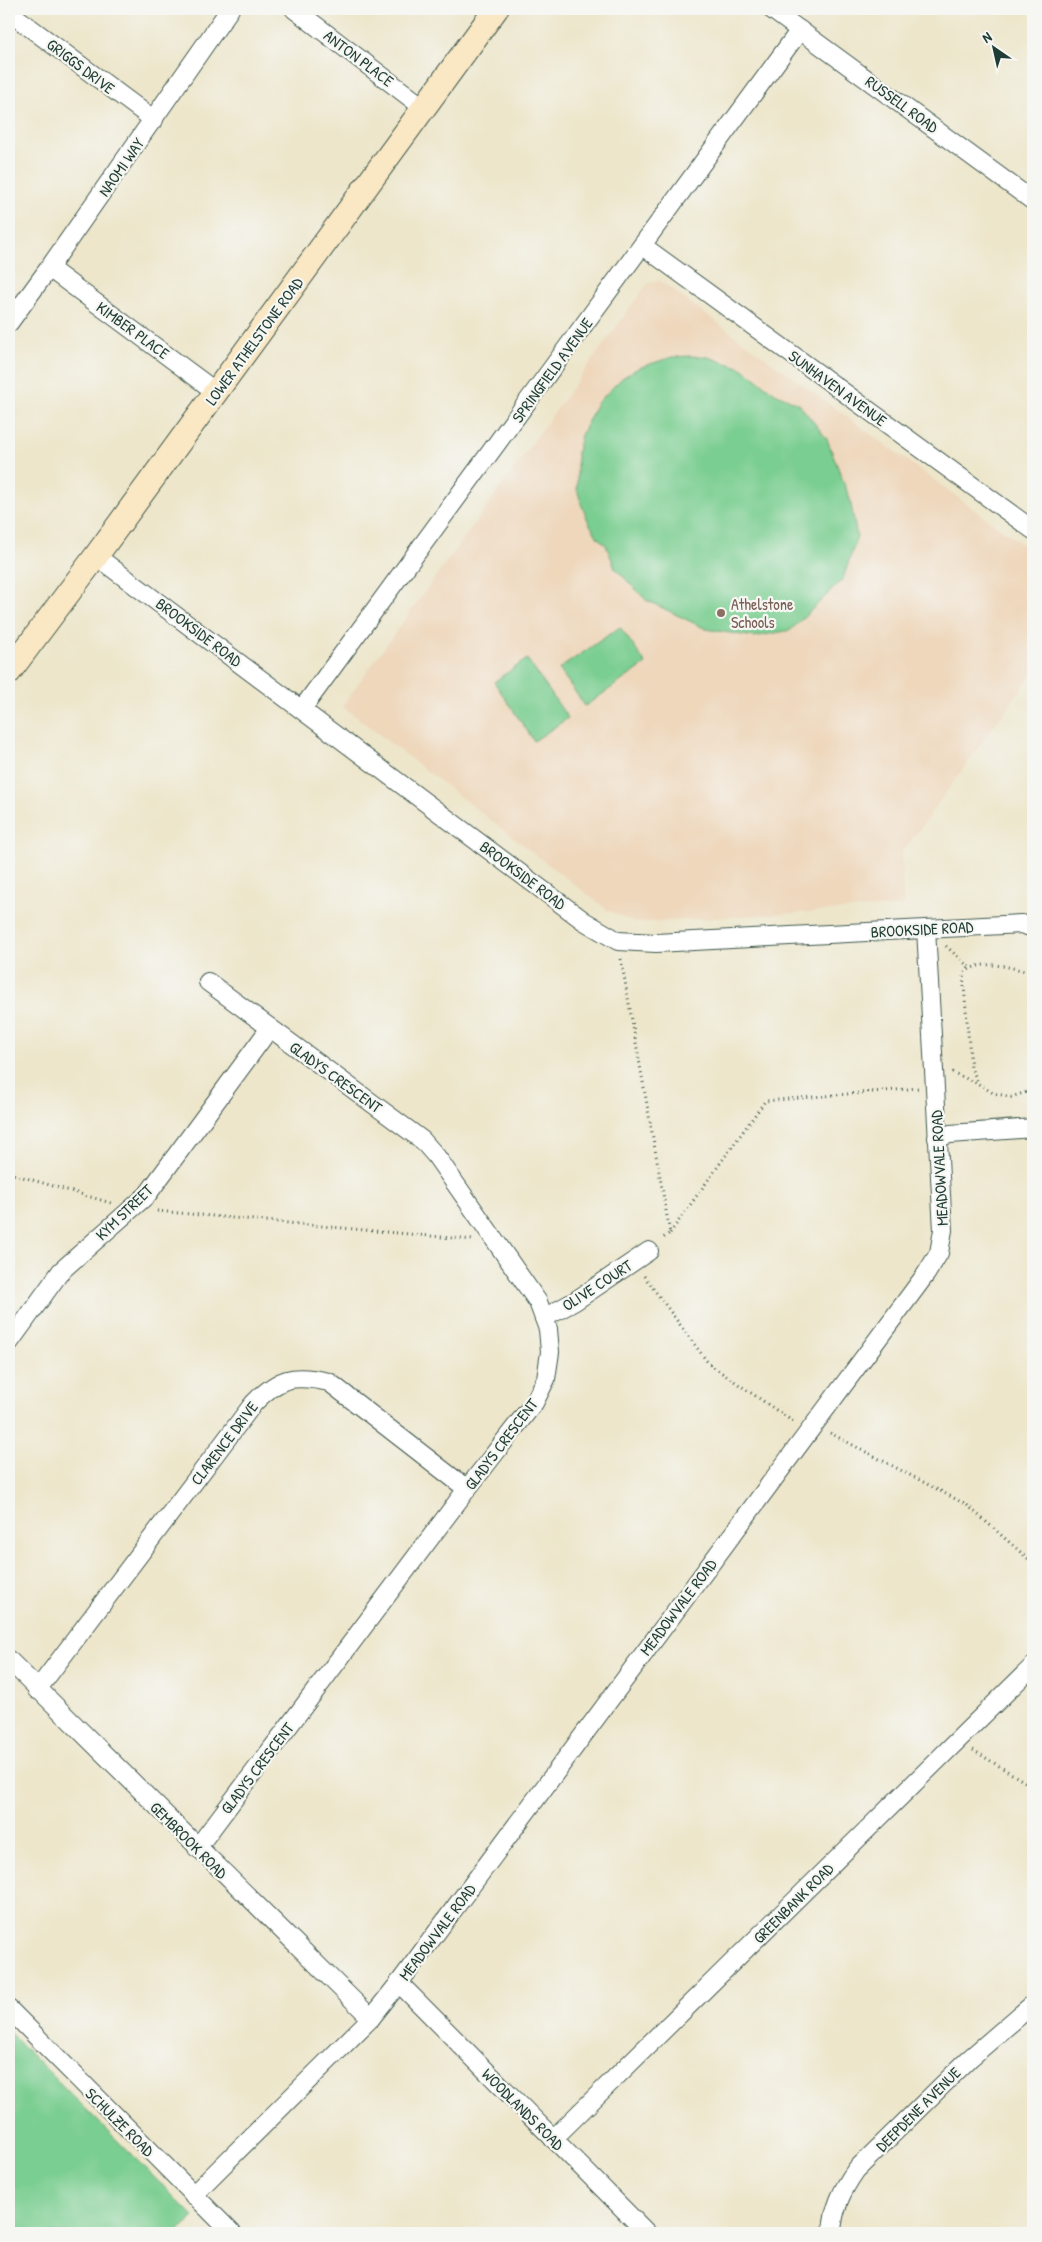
<svg xmlns="http://www.w3.org/2000/svg" width="1042" height="2242" font-family="'Patrick Hand',sans-serif">
<rect width="100%" height="100%" fill="#f6f6f2"/>
<filter id="ink" filterUnits="userSpaceOnUse"><feTurbulence type="fractalNoise" baseFrequency=".02" numOctaves="2"/><feDisplacementMap in="SourceGraphic" scale="10" xChannelSelector="R" yChannelSelector="G"/><feConvolveMatrix kernelMatrix="1 2 1 2 8 2 1 2 1" color-interpolation-filters="sRGB"/></filter>
<filter id="wash" filterUnits="userSpaceOnUse"><feTurbulence type="fractalNoise" baseFrequency=".0096" numOctaves="4" result="noise"/><feDisplacementMap in="SourceGraphic" scale="20" xChannelSelector="R" yChannelSelector="G"/><feGaussianBlur stdDeviation="1.12" result="paint"/><feColorMatrix in="noise" values="0 0 0 0 0 0 0 0 0 0 0 0 0 0 0 0 0 1.4 0 .05"/><feComposite in="paint" operator="in"/></filter>
<g filter="url(#wash)">
<rect width="100%" height="100%" fill="#ede6cb"/>
<path fill="#eed7bb" d="M 660,281 L 1033,552 L 1033,673 L 901,854 L 904,906 L 636,923 L 609,911 L 342,706 L 648,283 Z"/>
<g fill="#7ace91" stroke="#4c8662">
<path d="M 690,356 L 708,357 L 742,368 L 775,393 L 799,404 L 827,439 L 850,499 L 857,537 L 843,579 L 791,630 L 754,637 L 706,629 L 646,600 L 615,568 L 606,545 L 598,538 L 589,523 L 582,506 L 577,489 L 577,453 L 581,435 L 597,403 L 622,378 L 638,368 L 672,357 Z"/>
<path d="M 620,627 L 646,664 L 585,706 L 559,669 Z"/>
<path d="M 527,659 L 568,718 L 534,741 L 494,682 Z"/>
<path d="M 9,2032 L 194,2217 L 176,2233 L 9,2233 Z"/>
</g>
</g>
<g filter="url(#ink)">
<g fill="none" stroke-linecap="round" stroke-linejoin="round">
<g stroke="#3e564b" stroke-width="20">
<g id="street">
<path d="M 294,9 L 424,108"/>
<path d="M 771,9 L 1033,201"/>
<path d="M 9,12 L 154,120"/>
<path d="M 643,246 L 1033,530"/>
<path d="M 49,268 L 216,392"/>
<path d="M 9,323 L 49,268 L 230,9"/>
<path d="M 96,556 L 584,921 L 618,941 L 656,943 L 1022,924 L 1033,928"/>
<path d="M 302,709 L 800,30"/>
<path d="M 937,1138 L 950,1134 L 1033,1128"/>
<path d="M 544,1318 L 575,1301 L 649,1251"/>
<path d="M 9,1343 L 61,1271 L 147,1195 L 270,1028"/>
<path d="M 9,1660 L 371,2018"/>
<path d="M 37,1690 L 253,1404 C 279,1377 293,1374 329,1382 L 467,1489"/>
<path d="M 197,1848 L 467,1489 L 534,1403 L 546,1379 L 550,1352 L 548,1329 L 538,1302 L 436,1156 L 422,1140 L 208,982"/>
<path d="M 399,1983 L 647,2233"/>
<path d="M 9,2009 L 232,2233"/>
<path d="M 553,2139 L 1033,1666"/>
<path d="M 193,2195 L 371,2018 L 399,1983 L 926,1274 L 939,1253 L 943,1230 L 926,929"/>
<path d="M 832,2233 C 833,2209 842,2190 856,2170 L 969,2059 L 1033,2004"/>
</g>
</g>
<g stroke="#3e564b" stroke-width="26">
<path id="secondary" d="M 9,672 L 96,556 L 496,9"/>
</g>
<g stroke="#3e564b" stroke-width="3" stroke-dasharray="1 4" stroke-linecap="butt">
<path d="M 946,946 L 969,967"/>
<path d="M 621,959 L 670,1233 L 662,1239"/>
<path d="M 1033,973 C 1012,968 980,957 963,974 L 971,1068 L 979,1084 L 993,1093 L 1011,1097 L 1033,1090"/>
<path d="M 952,1072 L 978,1084"/>
<path d="M 9,1173 L 111,1203"/>
<path d="M 157,1211 L 474,1240"/>
<path d="M 670,1233 L 765,1101 L 919,1088"/>
<path d="M 644,1276 L 709,1364 L 795,1423"/>
<path d="M 830,1433 L 967,1505 L 1033,1563"/>
<path d="M 973,1750 L 1033,1787"/>
</g>
<use href="#street" stroke="#fff" stroke-width="18"/>
<use href="#secondary" stroke="#fae7c3" stroke-width="24"/>
</g>
</g>
<circle fill="#8d6e63" stroke="#f6f6f2" stroke-width="2" cx="721" cy="613" r="5"/>
<g text-anchor="middle" stroke-width="4.5" stroke-linejoin="round" paint-order="stroke">
<g font-size="16" fill="#1f3d34" stroke="#f6f6f2">
<text transform="translate(359 58) rotate(37)" y="6">ANTON PLACE</text>
<text transform="translate(81 66) rotate(37)" y="6">GRIGGS DRIVE</text>
<text transform="translate(902 104) rotate(36)" y="6">RUSSELL ROAD</text>
<text transform="translate(121 167) rotate(-55)" y="6">NAOMI WAY</text>
<text transform="translate(133 330) rotate(36)" y="6">KIMBER PLACE</text>
<text transform="translate(254 341) rotate(-54)" y="6">LOWER ATHELSTONE ROAD</text>
<text transform="translate(552 370) rotate(-54)" y="6">SPRINGFIELD AVENUE</text>
<text transform="translate(838 388) rotate(36)" y="6">SUNHAVEN AVENUE</text>
<text transform="translate(199 632) rotate(37)" y="6">BROOKSIDE ROAD</text>
<text transform="translate(523 875) rotate(37)" y="6">BROOKSIDE ROAD</text>
<text transform="translate(922 929) rotate(-3)" y="6">BROOKSIDE ROAD</text>
<text transform="translate(336 1077) rotate(36)" y="6">GLADYS CRESCENT</text>
<text transform="translate(939 1168) rotate(-93)" y="6">MEADOWVALE ROAD</text>
<text transform="translate(124 1212) rotate(-44)" y="6">KYM STREET</text>
<text transform="translate(597 1285) rotate(-33)" y="6">OLIVE COURT</text>
<text transform="translate(224 1443) rotate(-53)" y="6">CLARENCE DRIVE</text>
<text transform="translate(501 1444) rotate(-53)" y="6">GLADYS CRESCENT</text>
<text transform="translate(678 1607) rotate(-53)" y="6">MEADOWVALE ROAD</text>
<text transform="translate(257 1768) rotate(-53)" y="6">GLADYS CRESCENT</text>
<text transform="translate(189 1840) rotate(45)" y="6">GEMBROOK ROAD</text>
<text transform="translate(793 1903) rotate(-45)" y="6">GREENBANK ROAD</text>
<text transform="translate(437 1932) rotate(-53)" y="6">MEADOWVALE ROAD</text>
<text transform="translate(523 2109) rotate(45)" y="6">WOODLANDS ROAD</text>
<text transform="translate(918 2109) rotate(-45)" y="6">DEEPDENE AVENUE</text>
<text transform="translate(120 2122) rotate(45)" y="6">SCHULZE ROAD</text>
</g>
<g font-size="16" fill="#785e54" stroke="#f6f6f2" text-anchor="start">
<text x="731" y="610">Athelstone<tspan x="731" dy="18">Schools</tspan></text>
</g>
</g>
<rect width="1042" height="2242" fill="none" stroke="#f6f6f2" stroke-width="30"/>
<g transform="translate(994 48) rotate(326)" stroke="#f6f6f2" stroke-width="4" paint-order="stroke">
<path d="M0-4L9 19L0 12L-9 19Z" fill="#1f3d34"/>
<text y="-8" font-size="14" font-weight="bold" text-anchor="middle" fill="#1f3d34">N</text>
</g>
</svg>
